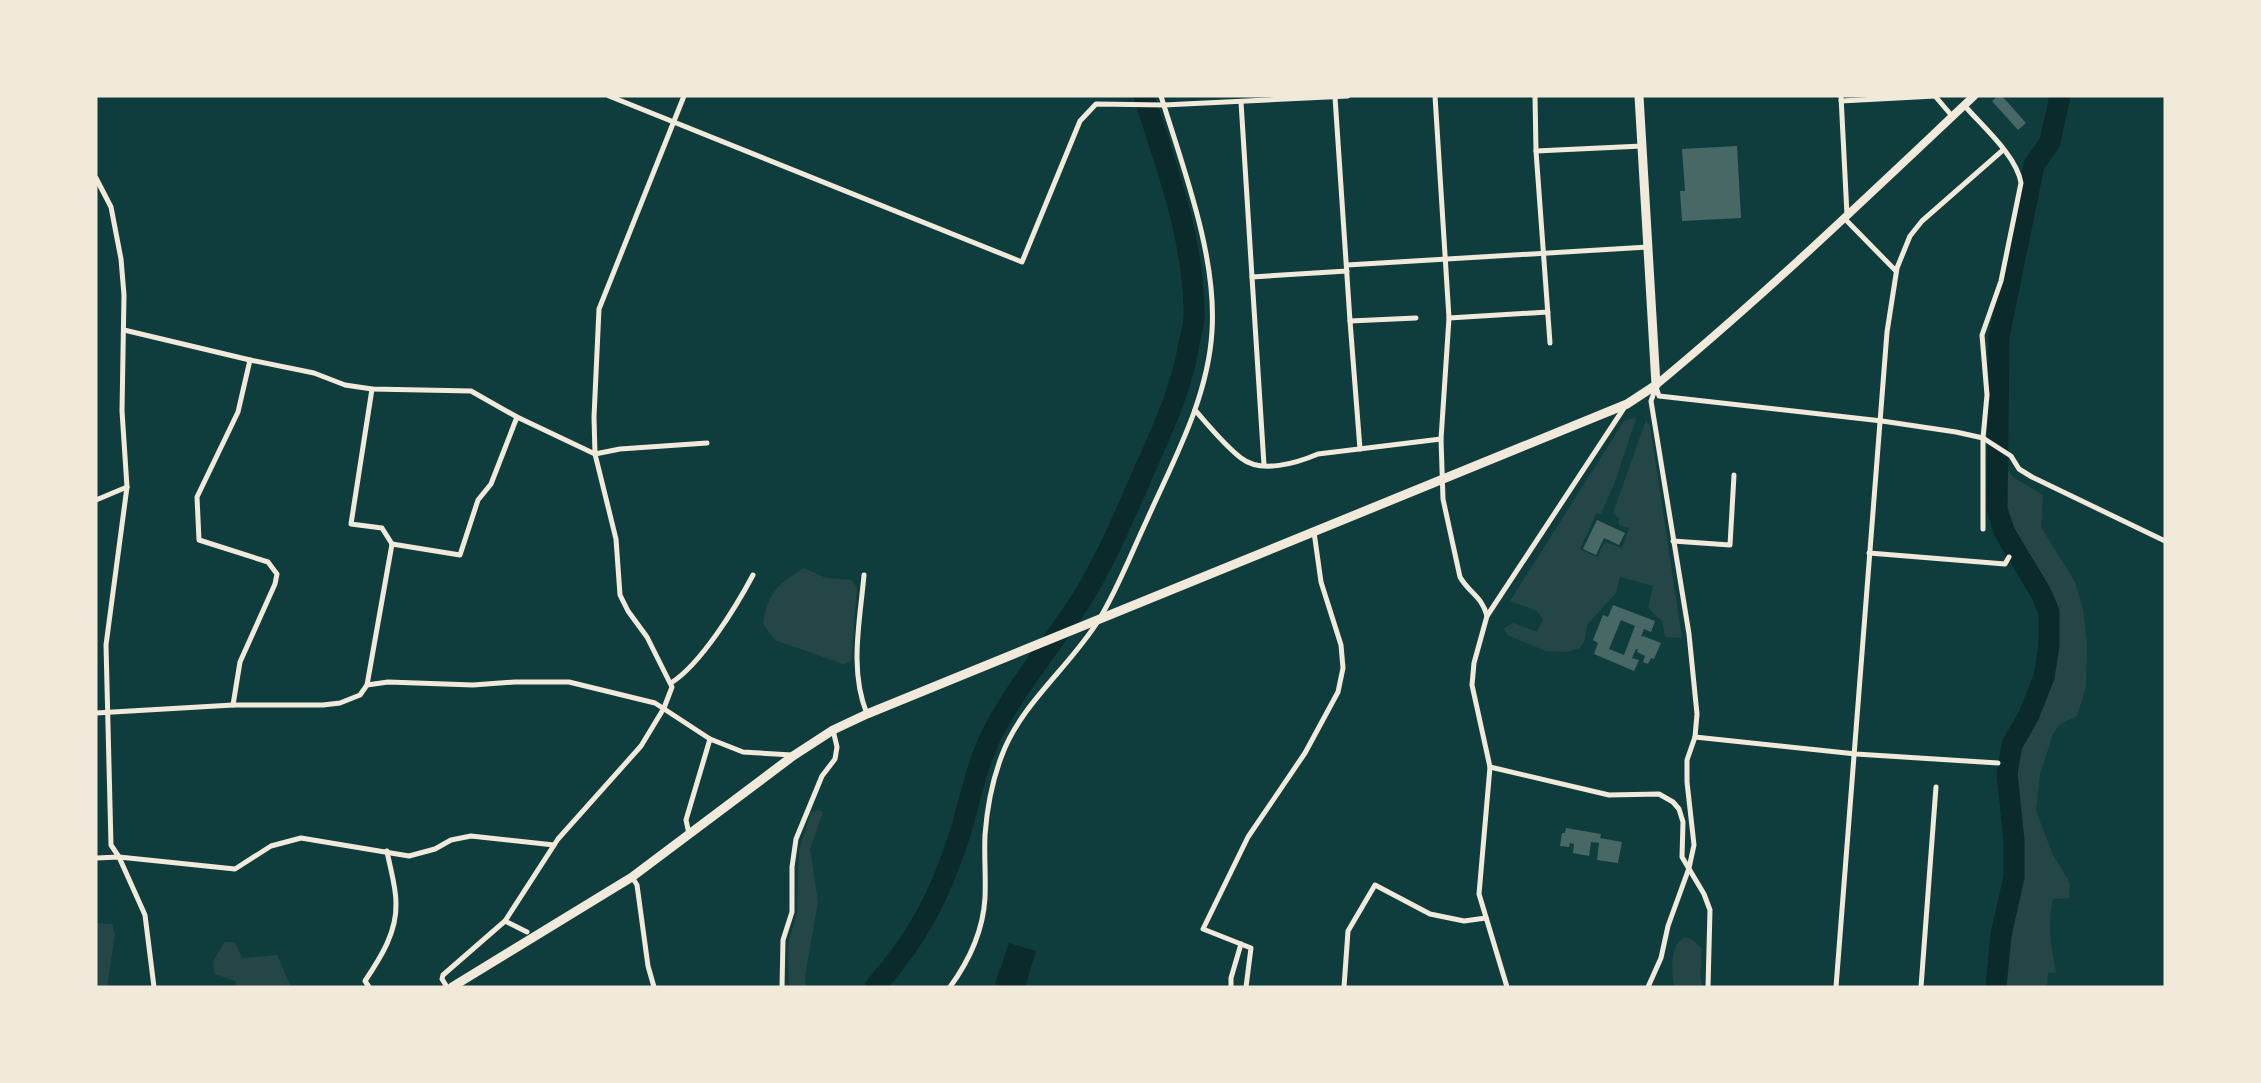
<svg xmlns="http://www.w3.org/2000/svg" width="2261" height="1083" font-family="Lato,sans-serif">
<rect width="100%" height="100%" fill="#0f3d3e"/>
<g fill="#244646">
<path d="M 1633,418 L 1636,419 L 1615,482 L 1601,514 L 1596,514 L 1580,549 L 1597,557 L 1605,542 L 1622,548 L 1629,528 L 1619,525 L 1619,518 L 1613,513 L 1646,420 L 1650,426 L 1682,638 L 1665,637 L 1662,621 L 1648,608 L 1653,586 L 1620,577 L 1616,593 L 1587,625 L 1585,640 L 1580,648 L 1567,652 L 1546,651 L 1507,635 L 1504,628 L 1513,623 L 1537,632 L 1543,620 L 1537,611 L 1510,601 L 1624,421 Z"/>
<path d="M 2003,464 L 2013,477 L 2043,495 L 2041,527 L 2075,582 L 2083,609 L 2087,644 L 2086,687 L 2077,716 L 2060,724 L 2053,734 L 2040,774 L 2036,811 L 2053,855 L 2070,883 L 2069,898 L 2053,899 C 2047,924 2051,947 2056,972 L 2048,973 L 2047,987 L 2003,987 L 2006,927 L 2021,865 L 2019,826 L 2012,774 L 2016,752 L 2033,725 L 2050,684 L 2057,641 L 2051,597 L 2008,528 L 2002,508 Z"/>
<path d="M 804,568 L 826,578 L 852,580 L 857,588 L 851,661 L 843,664 L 775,640 L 763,624 C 768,592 777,585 804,568 Z"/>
<path d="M 818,810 L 823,812 L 810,849 L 818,902 L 805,976 L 806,987 L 789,987 L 788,944 L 797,913 L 799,850 L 811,813 Z"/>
<path d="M 96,923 L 112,924 L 115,934 L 107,987 L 96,987 Z"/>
<path d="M 1685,937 L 1693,940 L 1702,949 L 1700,974 L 1702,987 L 1675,987 C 1671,973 1669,945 1685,937 Z"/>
<path d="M 224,942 L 235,942 L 242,958 L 277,955 L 291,987 L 237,987 L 235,981 L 215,974 L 213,962 Z"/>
</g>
<path fill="#0a2a2b" d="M 1009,943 L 1036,951 L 1025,987 L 1005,987 L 995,984 Z"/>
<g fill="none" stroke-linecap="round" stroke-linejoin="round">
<g stroke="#0a2a2b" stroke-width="21">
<path d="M 875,987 C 918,938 940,896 960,834 C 970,801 976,767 991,736 C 1016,686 1054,643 1083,597 C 1107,558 1127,510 1145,469 C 1165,424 1182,388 1190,339 C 1192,330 1195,320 1194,310 C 1193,236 1166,166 1144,96"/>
<path d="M 1996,987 L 2001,935 L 2014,877 L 2014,841 L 2007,773 L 2012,745 L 2029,715 L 2044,677 L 2049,646 L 2049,612 L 2041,593 L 2005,533 L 1997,510 L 1999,337 L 2034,165 L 2050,142 L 2060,96"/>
</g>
</g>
<g fill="#486865" fill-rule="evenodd">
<path d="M 1998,96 L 2002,96 L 2026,123 L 2018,130 L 1992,101 Z"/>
<path d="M 1737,146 L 1741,218 L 1682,221 L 1680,191 L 1685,191 L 1682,149 Z"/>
<path d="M 1597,520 L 1625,533 L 1619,545 L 1604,538 L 1596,555 L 1583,549 Z"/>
<path d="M 1613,605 L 1655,621 L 1651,632 L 1644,629 L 1641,637 L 1643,636 L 1661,643 L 1654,659 L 1651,658 L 1648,664 L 1643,662 L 1645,656 L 1637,652 L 1638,649 L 1636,649 L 1632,658 L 1639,660 L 1634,671 L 1594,654 L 1598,643 L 1593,640 L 1603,615 L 1608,617 ZM 1621,620 L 1635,626 L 1624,655 L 1609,649 Z"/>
<path d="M 1566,828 L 1601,834 L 1600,838 L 1622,842 L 1618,863 L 1597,860 L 1599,843 L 1591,842 L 1589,856 L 1573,853 L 1574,844 L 1570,843 L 1569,847 L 1560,846 L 1562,833 L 1565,833 Z"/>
</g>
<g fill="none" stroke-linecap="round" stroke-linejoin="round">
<g stroke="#f1e9da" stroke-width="5">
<path d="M 609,96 L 1022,262 L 1080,121 L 1096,104 L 1164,105 L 1348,96"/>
<path d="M 1435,96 L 1449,318 L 1441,439 L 1443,499 L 1460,577 C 1469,593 1482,596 1487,616"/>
<path d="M 1535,96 L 1536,151 L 1550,343"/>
<path d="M 1841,96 L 1847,215"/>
<path d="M 1935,96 L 1952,116"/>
<path d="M 1335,97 L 1350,321 L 1416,318"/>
<path d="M 1841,101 L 1935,96"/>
<path d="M 1241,102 L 1252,277 L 1347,271"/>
<path d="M 1964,105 C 1982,126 2017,156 2021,183 L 2001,281 L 1982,335 L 1987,395 L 1983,438 L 1983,529"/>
<path d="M 1536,151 L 1642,146"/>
<path d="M 96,178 L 111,207 L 121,259 L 124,295 L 122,411 L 127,487 L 106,645 L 111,845 L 119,857 L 145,915 L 154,987"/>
<path d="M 1844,218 L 1896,271"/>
<path d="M 1347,265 L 1648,247"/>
<path d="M 1252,277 L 1264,465"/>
<path d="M 1449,318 L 1548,312"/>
<path d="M 1350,321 L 1360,449"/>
<path d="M 124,330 L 250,360 L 238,412 L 197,497 L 199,540 L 268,562 L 277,574 L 275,584 L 240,662 L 233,705"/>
<path d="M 250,360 L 314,373 L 345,385 L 372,389 L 471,391 L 517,417 L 595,454 L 620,449 L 707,443"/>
<path d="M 1656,387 L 1659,396 L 1882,421 L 1956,432 L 1983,438 L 2011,456 L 2019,469 L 2032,477 L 2165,541"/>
<path d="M 372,389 L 351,524 L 382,528 L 392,544 L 460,555 L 478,500 L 491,484 L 517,417"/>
<path d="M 1195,410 C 1209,426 1224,445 1241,458 C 1261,474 1297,463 1318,454 L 1441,439"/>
<path d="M 96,500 L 127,487"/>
<path d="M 1673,541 L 1730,545 L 1734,475"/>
<path d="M 1869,553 L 2005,564 L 2009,557"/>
<path d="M 864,575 C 860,621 849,670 867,714"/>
<path d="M 671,683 C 701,664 736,607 753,575"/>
<path d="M 367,685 L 392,544"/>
<path d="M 96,713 L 233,705 L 323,705 L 340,703 L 360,695 L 367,685 L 388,682 L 473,685 L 515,682 L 569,682 L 655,703 L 710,739 L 743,752 L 792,755"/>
<path d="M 1695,737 L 1856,754 L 1998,763"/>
<path d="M 1490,767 L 1609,795 L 1659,794 L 1673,802 L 1679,809 L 1683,822 L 1682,857 L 1704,894 L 1710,910 L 1708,987"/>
<path d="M 689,834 L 686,820 L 710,739"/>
<path d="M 96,858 L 119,857 L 235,869 L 271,846 L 301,838 L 409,856 L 435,849 L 451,840 L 471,836 L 554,845"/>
<path d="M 632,877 L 637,885 L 648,966 L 654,987"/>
<path d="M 505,921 L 527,932"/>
<path d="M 369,987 L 365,981 C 381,957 397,932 396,903 C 396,886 390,868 387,851"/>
<path d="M 447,987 L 442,979 L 443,975 L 505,921 L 558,839 L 641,746 L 664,708 L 672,687 L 647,637 L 628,611 L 620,595 L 616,539 L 595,454 L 594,417 L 599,309 L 684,96"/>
<path d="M 782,987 L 783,940 L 792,912 L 792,867 L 796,839 L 822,776 L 835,759 L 837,747 L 833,730"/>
<path d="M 950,987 C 969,961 983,931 985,898 C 986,877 984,856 985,835 C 987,808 992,781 1002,755 C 1022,702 1071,666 1100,618 C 1118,588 1131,554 1146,522 C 1173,461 1208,399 1212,331 C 1217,256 1183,168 1161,96"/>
<path d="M 1231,987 L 1231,978 L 1241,944"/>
<path d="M 1246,987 L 1251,948 L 1203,929 L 1248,837 L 1305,753 L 1338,692 L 1343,668 L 1341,645 L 1321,582 L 1314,532"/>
<path d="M 1344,987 L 1348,931 L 1375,885 L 1430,914 L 1464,921 L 1486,918"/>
<path d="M 1507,987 L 1479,894 L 1490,767 L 1472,685 L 1474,663 L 1487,616 L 1626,405"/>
<path d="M 1648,987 L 1661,958 L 1668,926 L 1689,868 L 1694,845 L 1687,782 L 1687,760 L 1695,737 L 1697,714 L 1689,634 L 1651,401 L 1656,387"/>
<path d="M 1836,987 L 1887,332 L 1897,268 L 1910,236 L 1922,221 L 2003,150"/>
<path d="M 1921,987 L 1936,787"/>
</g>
<path stroke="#f1e9da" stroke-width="8" d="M 1656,385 C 1766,294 1870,194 1974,96"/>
<path stroke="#f1e9da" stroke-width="9" d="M 452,987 L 632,877 L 793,756 L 833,730 L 867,714 L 1627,404 L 1656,385 L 1639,96"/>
</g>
<rect width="2261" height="1083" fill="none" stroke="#f1e9da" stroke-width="195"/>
</svg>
